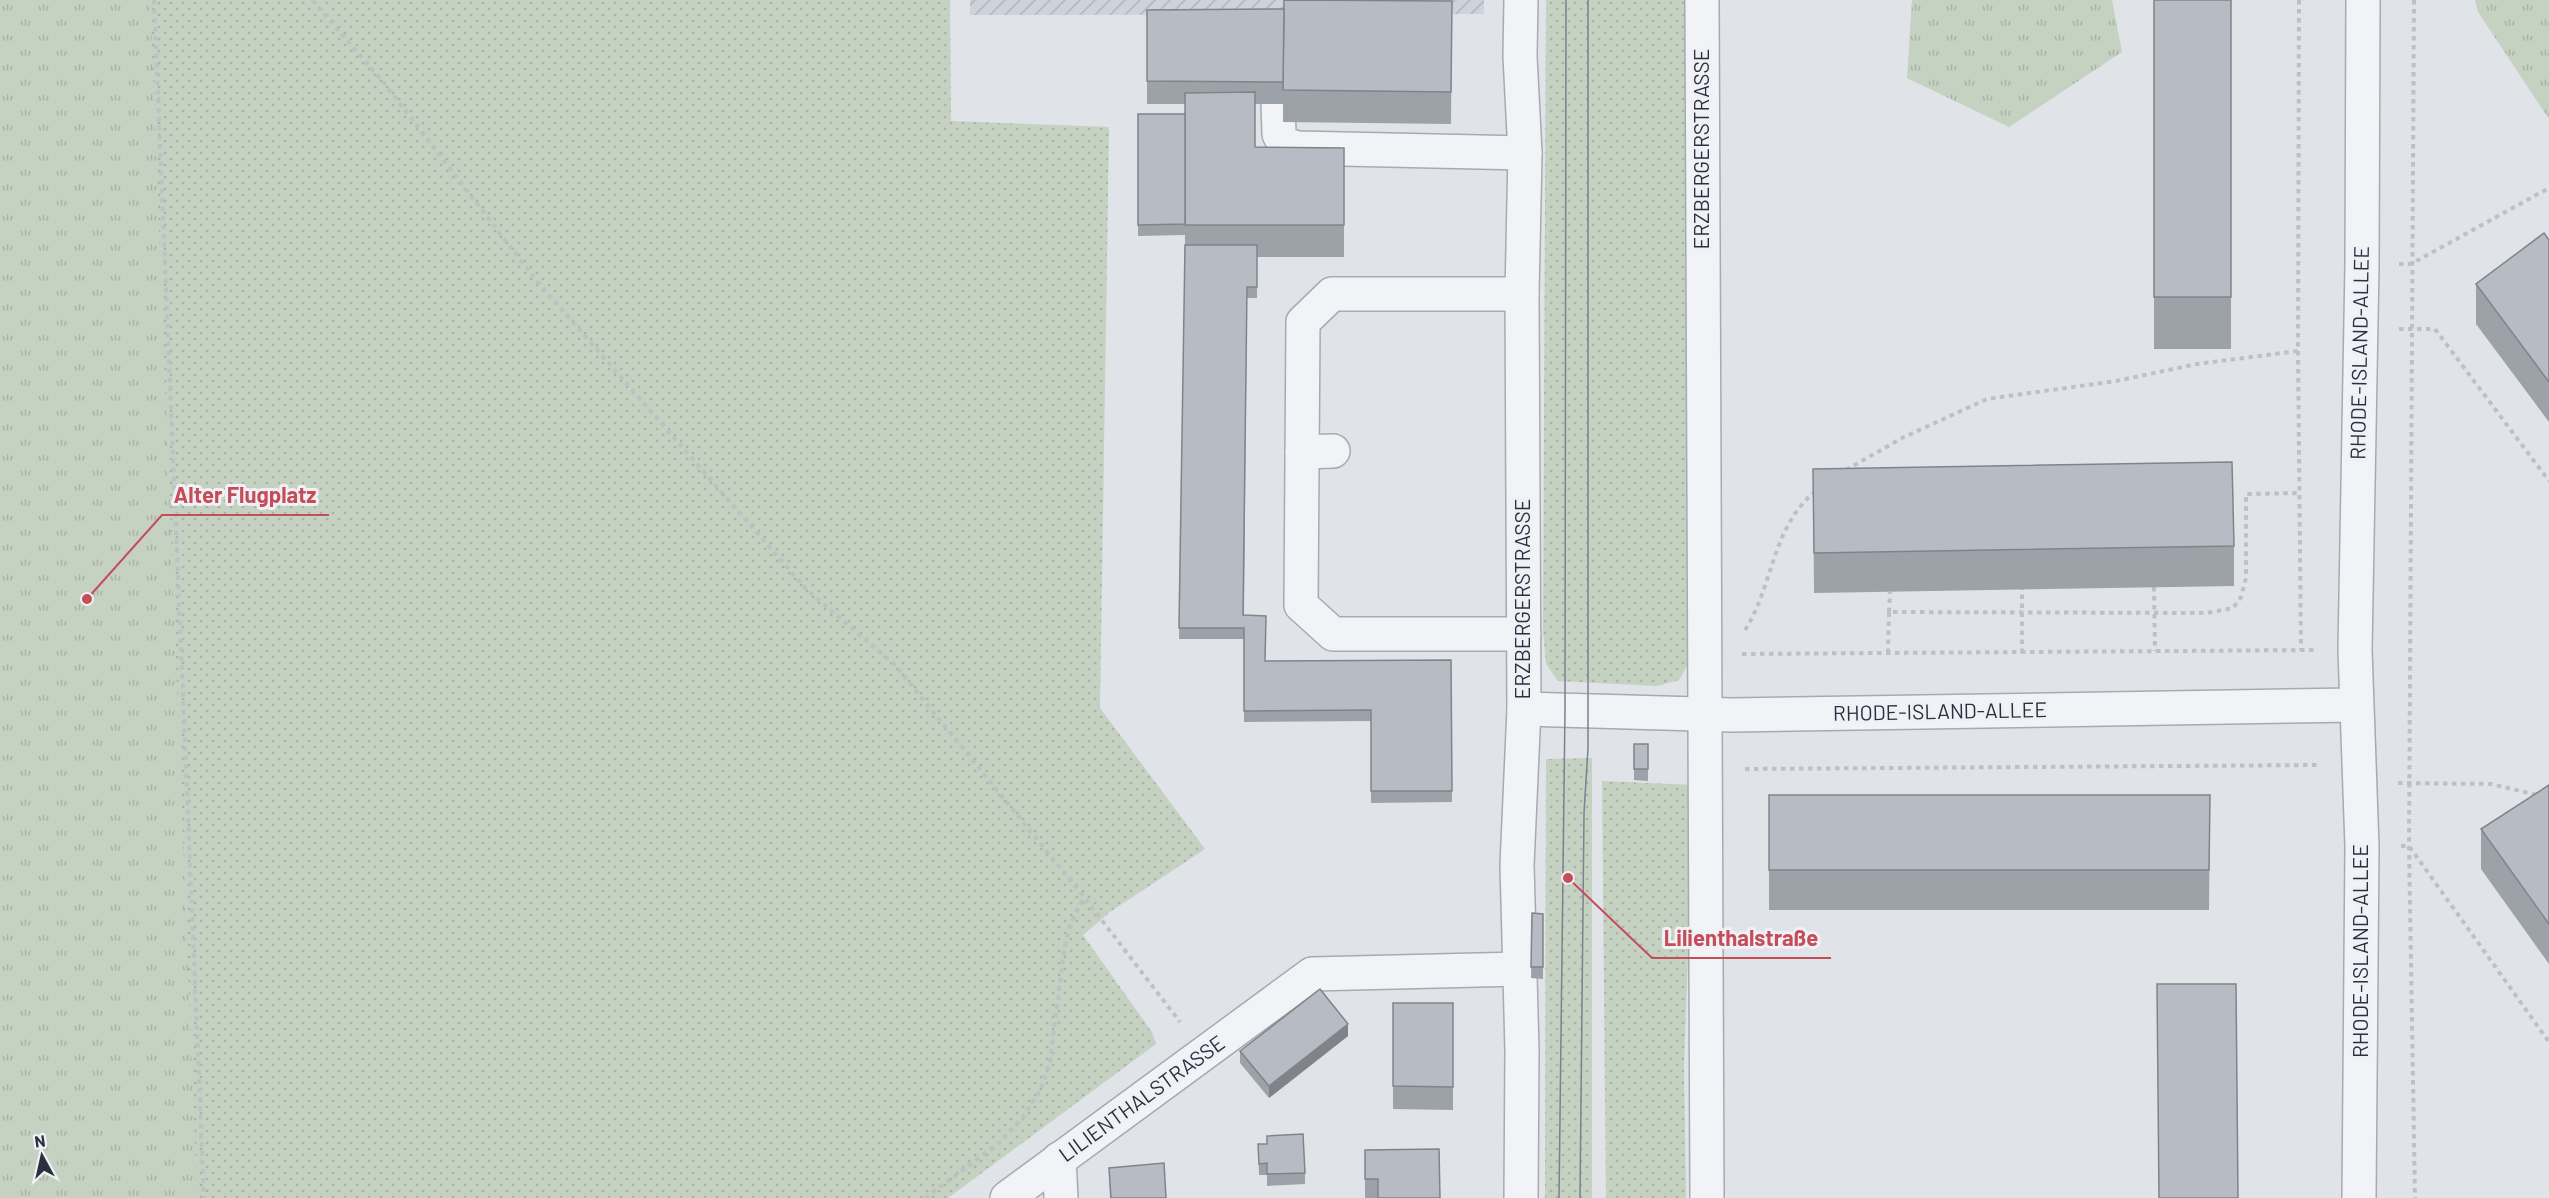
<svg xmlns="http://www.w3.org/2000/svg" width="2549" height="1198" font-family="Barlow,sans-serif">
<defs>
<pattern id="industrial-furrows" width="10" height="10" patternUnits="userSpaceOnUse" patternTransform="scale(1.5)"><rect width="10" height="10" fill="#ced2da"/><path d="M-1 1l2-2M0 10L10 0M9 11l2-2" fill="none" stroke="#b1b5bc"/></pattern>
<pattern id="grass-dots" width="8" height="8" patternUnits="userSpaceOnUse" patternTransform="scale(1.5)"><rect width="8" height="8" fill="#c5d1c1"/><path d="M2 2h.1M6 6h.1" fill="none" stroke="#a9b4a7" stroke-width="1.8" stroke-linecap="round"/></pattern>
<pattern id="park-tufts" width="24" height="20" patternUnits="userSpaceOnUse" patternTransform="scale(1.5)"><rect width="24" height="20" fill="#c5d1c1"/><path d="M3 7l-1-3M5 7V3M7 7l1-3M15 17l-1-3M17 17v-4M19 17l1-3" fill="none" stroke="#a9b4a7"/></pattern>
</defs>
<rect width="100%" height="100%" fill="#e0e3e8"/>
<path fill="url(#industrial-furrows)" d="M 970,0 L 1484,0 L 1484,14 L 970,15 Z"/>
<g fill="url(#grass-dots)">
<path d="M 0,0 L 950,0 L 951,121 L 1109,127 L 1100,708 L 1205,849 L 1110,912 L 1083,935 L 1152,1032 L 1156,1044 L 948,1198 L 0,1198 Z"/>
<path d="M 1546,0 L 1691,0 L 1691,659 L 1679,680 L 1657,686 L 1558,681 L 1546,664 L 1543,630 Z"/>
<path d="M 1592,758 L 1592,1198 L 1545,1198 L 1546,759 Z"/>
<path d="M 1602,781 L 1694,785 L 1684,1066 L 1686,1198 L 1606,1198 Z"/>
</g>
<g fill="url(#park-tufts)">
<path d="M 0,0 L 150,0 L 197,1198 L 0,1198 Z"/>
<path d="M 1912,0 L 2112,0 L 2122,52 L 2009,127 L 1907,78 Z"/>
<path d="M 2475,0 L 2549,0 L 2549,119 L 2478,12 Z"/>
</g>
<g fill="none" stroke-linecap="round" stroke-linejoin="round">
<g stroke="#a6aab2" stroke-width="36">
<g id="minor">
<path d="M 1702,0 L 1707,1198"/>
<path d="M 1278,103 L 1279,134 L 1284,144 L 1298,148 L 1525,153"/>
<path d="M 1522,294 L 1332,294 L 1303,322 L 1301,605 L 1333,634 L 1524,634"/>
<path d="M 1302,452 L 1333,451"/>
<path d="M 1524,709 L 1732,715 L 2356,705"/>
<path d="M 1059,1159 L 1061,1198"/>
<path d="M 1007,1198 L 1312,974 L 1520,969"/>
<path d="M 1521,1198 L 1522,1050 L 1517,865 L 1524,709 L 1522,294 L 1525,153 L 1520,56 L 1521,0"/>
<path d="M 2359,1198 L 2362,846 L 2355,650 L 2362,265 L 2363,0"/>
</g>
</g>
<g stroke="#bec0c6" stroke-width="4" stroke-dasharray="4.5 4.5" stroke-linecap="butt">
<path d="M 154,0 L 204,1198"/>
<path d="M 312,0 L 384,83 L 536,280 L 808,591 L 895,665 L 1084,897 L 1180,1022"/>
<path d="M 2299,0 L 2298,351 L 2301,650"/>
<path d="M 2414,0 L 2409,846 L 2415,1198"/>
<path d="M 2399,264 L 2411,264 L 2549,188"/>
<path d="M 2399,329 L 2435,329 L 2549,481"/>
<path d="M 1846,470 L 1902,438 L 1987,399 L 2116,381 L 2197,364 L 2298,351"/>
<path d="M 2154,587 L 2155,651"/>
<path d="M 1889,612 L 1890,592"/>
<path d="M 1745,630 C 1773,587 1772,526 1815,492"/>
<path d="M 1888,653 L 1889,612 L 2207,613 L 2233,608 L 2241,597 L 2246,578 L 2246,494 L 2299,493"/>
<path d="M 2022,653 L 2022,589"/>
<path d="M 1742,654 L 2316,650"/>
<path d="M 1745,769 L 2319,765"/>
<path d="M 2398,783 L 2491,784 L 2537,795"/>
<path d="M 2401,846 L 2409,846 L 2549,1042"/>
<path d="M 925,1198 L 999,1143 L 1023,1117 L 1041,1089 L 1050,1062 L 1064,950 L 1070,925 L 1084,897"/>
</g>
<use href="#minor" stroke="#f2f3f6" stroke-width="33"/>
<g stroke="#7a8190" stroke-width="1.5">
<path d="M 1559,1198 L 1565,710 L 1566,0"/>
<path d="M 1580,1198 L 1584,813 L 1588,748 L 1588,0"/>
</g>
</g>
<g fill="#9da2a9">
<rect x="2154" y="0" width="77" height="349"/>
<path d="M 1452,1 L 1451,124 L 1283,122 L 1283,104 L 1255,104 L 1255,147 L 1344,148 L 1344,257 L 1257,257 L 1257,298 L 1247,298 L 1244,615 L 1265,661 L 1451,660 L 1452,802 L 1371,803 L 1371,721 L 1244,722 L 1244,639 L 1179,639 L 1185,245 L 1185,199 L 1185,235 L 1138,236 L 1138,114 L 1185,114 L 1185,104 L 1147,104 L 1147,10 L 1284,9 Z"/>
<path d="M 2549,240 L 2549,422 L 2476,324 L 2476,284 Z"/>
<path d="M 1813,469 L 2234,546 L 2234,586 L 1814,593 Z"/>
<path d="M 1634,744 L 1648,744 L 1648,781 L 1634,780 Z"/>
<path d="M 2549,785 L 2549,964 L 2481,869 L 2481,829 Z"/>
<path d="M 1769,795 L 2210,795 L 2209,910 L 1769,910 Z"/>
<path d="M 1532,913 L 1543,914 L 1543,979 L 1531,978 Z"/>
<path d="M 2157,984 L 2238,1198 L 2159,1198 Z"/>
<path d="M 1393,1003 L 1453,1003 L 1453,1110 L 1393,1109 Z"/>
<path d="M 1348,1036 L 1269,1098 L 1240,1063 L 1240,1051 Z"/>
<path d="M 1258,1144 L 1305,1173 L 1305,1184 L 1267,1186 L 1267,1175 L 1259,1175 Z"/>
<path d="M 1365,1150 L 1440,1198 L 1365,1198 Z"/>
<path d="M 1109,1168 L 1166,1198 L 1110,1198 Z"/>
</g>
<path fill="#808489" d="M 1348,1024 L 1348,1036 L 1269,1098 L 1269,1086 Z"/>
<g fill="#b7bcc4" stroke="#808489" stroke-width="1.5">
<path d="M 1284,0 L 1452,1 L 1451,92 L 1283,90 Z"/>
<rect x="2154" y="0" width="77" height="297"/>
<path d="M 1284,9 L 1283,82 L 1147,81 L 1147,10 Z"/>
<path d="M 1255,92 L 1255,147 L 1344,148 L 1344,225 L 1185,225 L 1185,93 Z"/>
<path d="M 1138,114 L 1185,114 L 1185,224 L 1138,225 Z"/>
<path d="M 2544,233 L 2549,240 L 2549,382 L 2476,284 Z"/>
<path d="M 1185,245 L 1257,245 L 1257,287 L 1247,287 L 1243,615 L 1266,616 L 1265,661 L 1451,660 L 1452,791 L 1371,791 L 1371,710 L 1244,711 L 1244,628 L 1179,628 Z"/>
<path d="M 2232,462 L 2234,546 L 1814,553 L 1813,469 Z"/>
<rect x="1634" y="744" width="14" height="25"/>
<path d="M 2549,785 L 2549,924 L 2481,829 Z"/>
<path d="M 1769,795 L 2210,795 L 2209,870 L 1769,870 Z"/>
<path d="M 1532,913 L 1543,914 L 1543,967 L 1531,967 Z"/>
<path d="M 2157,984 L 2236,984 L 2238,1198 L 2159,1198 Z"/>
<path d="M 1320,989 L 1348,1024 L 1269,1086 L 1240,1051 Z"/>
<path d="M 1393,1003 L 1453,1003 L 1453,1087 L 1393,1086 Z"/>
<path d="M 1303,1134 L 1305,1173 L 1267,1174 L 1267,1163 L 1259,1164 L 1258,1144 L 1267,1144 L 1267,1136 Z"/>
<path d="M 1439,1149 L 1440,1198 L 1378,1198 L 1378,1179 L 1365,1179 L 1365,1150 Z"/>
<path d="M 1164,1163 L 1166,1198 L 1111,1198 L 1109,1168 Z"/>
</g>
<g text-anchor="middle" stroke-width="6" stroke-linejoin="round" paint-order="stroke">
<g font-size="21" fill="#2a303e" stroke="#eff1f6">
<text transform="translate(1702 149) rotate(-90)" y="7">ERZBERGERSTRASSE</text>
<text transform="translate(2360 353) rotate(-89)" y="7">RHODE-ISLAND-ALLEE</text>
<text transform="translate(1523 599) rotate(-90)" y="7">ERZBERGERSTRASSE</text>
<text transform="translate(1940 712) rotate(-1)" y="7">RHODE-ISLAND-ALLEE</text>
<text transform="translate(2361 951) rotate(-90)" y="7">RHODE-ISLAND-ALLEE</text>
<text transform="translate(1142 1099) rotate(-36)" y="7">LILIENTHALSTRASSE</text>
</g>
</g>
<path fill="none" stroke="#c54d58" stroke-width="2" d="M87 599L162 515H329M1568 878L1652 958H1831"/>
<g fill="#c54d58" stroke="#eff1f6" stroke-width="2">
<circle cx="87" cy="599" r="6"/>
<circle cx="1568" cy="878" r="6"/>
</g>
<g font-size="22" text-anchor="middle" font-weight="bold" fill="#c54d58" stroke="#eff1f6" stroke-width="6" stroke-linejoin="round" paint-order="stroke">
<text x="245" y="503">Alter Flugplatz</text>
<text x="1741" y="946">Lilienthalstraße</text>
</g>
<g transform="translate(42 1156) rotate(352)" stroke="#eff1f6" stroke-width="4.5" paint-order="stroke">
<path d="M0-4.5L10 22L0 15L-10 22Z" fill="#2a303e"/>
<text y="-9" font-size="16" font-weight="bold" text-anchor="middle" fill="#2a303e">N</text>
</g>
</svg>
